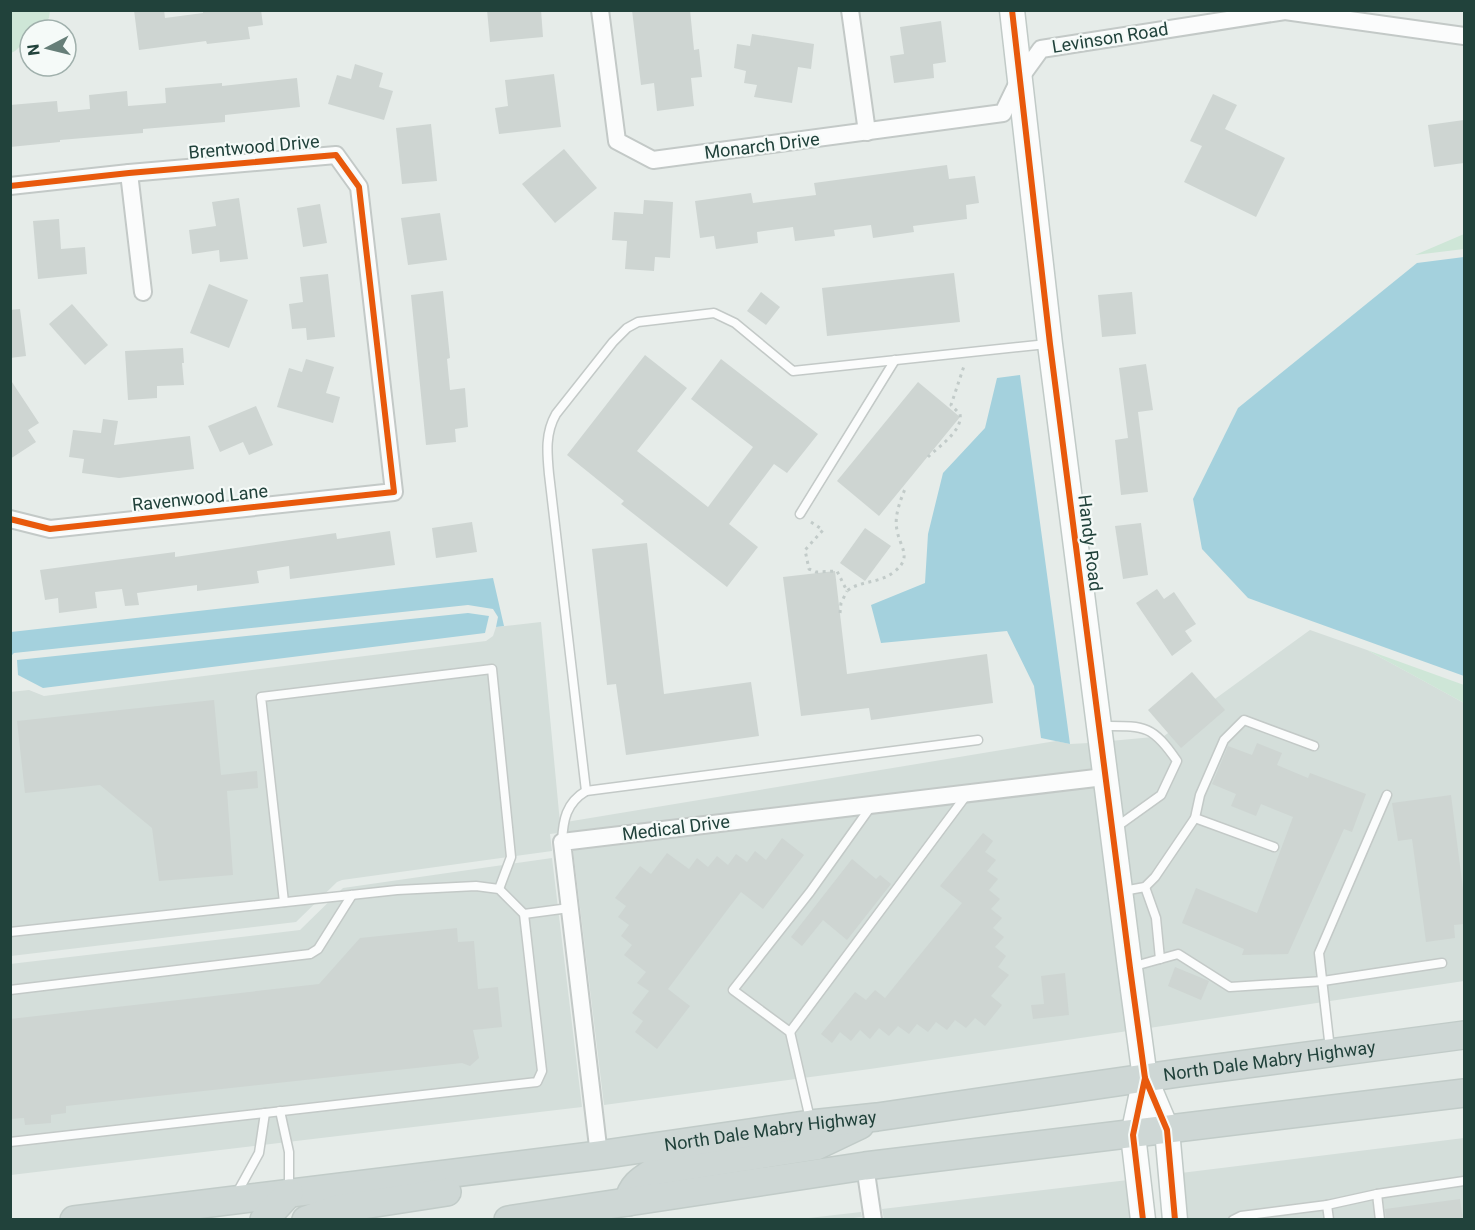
<svg xmlns="http://www.w3.org/2000/svg" width="1475" height="1230" font-family="Roboto,sans-serif">
<rect width="100%" height="100%" fill="#e6ece9"/>
<g fill="#d4deda">
<path d="M 541,622 L 560,823 L 1056,741 L 1070,744 L 1089,743 L 1093,769 L 550,834 L 552,851 L 342,880 L 337,882 L 296,922 L 11,956 L 10,692 L 29,690 L 44,696 L 486,641 L 493,636 L 496,627 Z"/>
<path d="M 1310,630 L 1367,650 L 1464,703 L 1464,981 L 1149,1028 L 1110,741 L 1164,736 Z"/>
<path d="M 1095,787 L 1128,1031 L 870,1069 L 604,1105 L 573,850 Z"/>
<path d="M 552,858 L 582,1107 L 11,1175 L 10,964 L 300,930 L 343,888 Z"/>
<path d="M 1464,1138 L 1464,1219 L 1186,1219 L 1181,1173 Z"/>
<path d="M 1128,1180 L 1133,1219 L 884,1220 L 882,1209 Z"/>
<path d="M 861,1212 L 862,1217 L 845,1219 L 800,1219 Z"/>
</g>
<g fill="#cee6d7">
<path d="M 10,11 L 50,11 L 49,18 L 37,30 L 30,30 L 30,37 L 15,51 L 11,53 Z"/>
<path d="M 1464,234 L 1464,249 L 1415,255 Z"/>
<path d="M 1367,650 L 1464,685 L 1464,703 Z"/>
</g>
<g fill="#a4d1dd">
<path d="M 1464,257 L 1464,676 L 1248,598 L 1202,549 L 1193,499 L 1238,408 L 1417,263 Z"/>
<path d="M 1020,375 L 1070,744 L 1041,738 L 1034,686 L 1007,631 L 881,643 L 871,605 L 925,583 L 928,534 L 943,473 L 985,428 L 997,378 Z"/>
<path d="M 493,578 L 504,626 L 496,627 L 498,617 L 493,609 L 468,605 L 14,653 L 11,656 L 11,632 Z"/>
<path d="M 468,613 L 489,616 L 485,633 L 43,688 L 18,675 L 17,660 Z"/>
</g>
<g fill="#ced5d2">
<path d="M 134,10 L 164,10 L 165,18 L 203,13 L 203,10 L 261,10 L 263,25 L 248,27 L 250,39 L 207,44 L 206,41 L 139,50 Z"/>
<path d="M 487,10 L 541,10 L 543,37 L 490,42 Z"/>
<path d="M 632,10 L 690,10 L 694,50 L 699,49 L 702,77 L 691,78 L 694,106 L 657,111 L 654,83 L 641,85 Z"/>
<path d="M 941,21 L 946,62 L 933,64 L 934,78 L 894,83 L 890,56 L 904,54 L 900,27 Z"/>
<path d="M 752,34 L 814,44 L 811,69 L 798,67 L 792,103 L 754,97 L 757,85 L 744,83 L 746,71 L 734,68 L 737,44 L 750,46 Z"/>
<path d="M 355,64 L 383,73 L 379,87 L 393,91 L 384,120 L 328,104 L 337,75 L 351,79 Z"/>
<path d="M 554,74 L 561,127 L 499,134 L 495,108 L 508,106 L 505,80 Z"/>
<path d="M 297,78 L 300,107 L 225,115 L 225,122 L 143,129 L 143,133 L 60,140 L 60,142 L 10,147 L 10,105 L 57,101 L 58,112 L 90,109 L 89,95 L 127,91 L 128,106 L 166,103 L 165,88 L 222,83 L 222,86 Z"/>
<path d="M 1213,94 L 1237,105 L 1225,129 L 1285,158 L 1256,217 L 1184,182 L 1202,146 L 1190,141 Z"/>
<path d="M 1464,120 L 1464,163 L 1434,167 L 1428,125 Z"/>
<path d="M 431,124 L 437,181 L 402,184 L 396,128 Z"/>
<path d="M 564,149 L 597,188 L 555,223 L 522,184 Z"/>
<path d="M 947,165 L 949,179 L 975,176 L 979,203 L 966,205 L 967,219 L 913,226 L 914,232 L 873,238 L 871,225 L 834,230 L 835,236 L 795,241 L 793,227 L 757,232 L 758,243 L 716,249 L 714,236 L 700,238 L 695,201 L 751,193 L 753,203 L 816,195 L 814,183 Z"/>
<path d="M 239,198 L 248,259 L 220,262 L 219,250 L 192,254 L 189,230 L 216,226 L 212,202 Z"/>
<path d="M 644,200 L 673,202 L 670,258 L 655,257 L 654,271 L 625,269 L 627,241 L 612,240 L 614,212 L 643,214 Z"/>
<path d="M 320,204 L 327,243 L 303,247 L 297,208 Z"/>
<path d="M 440,213 L 447,260 L 408,265 L 401,218 Z"/>
<path d="M 59,219 L 61,249 L 85,247 L 87,274 L 38,279 L 33,221 Z"/>
<path d="M 954,273 L 960,322 L 827,336 L 822,288 Z"/>
<path d="M 328,274 L 335,337 L 307,340 L 306,328 L 292,329 L 289,304 L 303,302 L 300,277 Z"/>
<path d="M 209,284 L 248,300 L 229,348 L 190,333 Z"/>
<path d="M 443,291 L 450,358 L 447,359 L 450,390 L 465,388 L 468,427 L 455,429 L 456,442 L 426,445 L 411,295 Z"/>
<path d="M 761,292 L 780,307 L 766,325 L 747,311 Z"/>
<path d="M 1132,292 L 1136,334 L 1102,337 L 1098,295 Z"/>
<path d="M 72,304 L 108,345 L 85,365 L 49,324 Z"/>
<path d="M 20,309 L 26,356 L 10,358 L 10,310 Z"/>
<path d="M 183,348 L 184,363 L 182,363 L 184,385 L 157,386 L 157,398 L 128,400 L 125,351 Z"/>
<path d="M 645,355 L 687,388 L 637,451 L 708,507 L 753,447 L 691,399 L 721,359 L 818,434 L 787,473 L 774,464 L 729,524 L 758,547 L 727,587 L 621,504 L 624,501 L 567,455 Z"/>
<path d="M 306,359 L 334,367 L 326,393 L 340,397 L 333,423 L 277,407 L 289,368 L 302,372 Z"/>
<path d="M 1146,364 L 1153,410 L 1138,412 L 1148,492 L 1121,495 L 1115,440 L 1128,438 L 1119,368 Z"/>
<path d="M 10,379 L 39,423 L 28,430 L 36,442 L 10,459 Z"/>
<path d="M 918,382 L 960,417 L 879,516 L 837,481 Z"/>
<path d="M 256,406 L 273,445 L 249,455 L 243,442 L 220,452 L 208,426 Z"/>
<path d="M 103,419 L 118,421 L 114,445 L 190,436 L 194,469 L 119,478 L 82,473 L 84,459 L 69,457 L 73,430 L 101,433 Z"/>
<path d="M 472,522 L 477,552 L 436,558 L 432,528 Z"/>
<path d="M 1141,523 L 1148,575 L 1123,579 L 1115,526 Z"/>
<path d="M 865,528 L 891,546 L 865,581 L 840,563 Z"/>
<path d="M 390,531 L 395,565 L 290,579 L 289,566 L 257,571 L 259,583 L 197,591 L 197,585 L 137,593 L 139,605 L 125,606 L 122,589 L 95,592 L 97,608 L 59,613 L 58,598 L 45,600 L 40,570 L 175,552 L 175,557 L 336,533 L 337,539 Z"/>
<path d="M 647,543 L 664,694 L 751,682 L 759,736 L 626,755 L 616,684 L 607,685 L 592,549 Z"/>
<path d="M 835,571 L 847,674 L 987,654 L 993,703 L 871,720 L 869,708 L 801,716 L 783,577 Z"/>
<path d="M 1157,589 L 1164,599 L 1174,592 L 1196,624 L 1185,631 L 1192,641 L 1172,656 L 1136,603 Z"/>
<path d="M 1192,672 L 1225,710 L 1181,748 L 1148,710 Z"/>
<path d="M 214,700 L 221,775 L 257,771 L 258,788 L 227,791 L 233,875 L 159,881 L 152,828 L 100,785 L 25,793 L 17,721 Z"/>
<path d="M 1257,743 L 1282,753 L 1277,765 L 1308,778 L 1310,773 L 1366,794 L 1352,832 L 1344,829 L 1288,954 L 1242,955 L 1244,949 L 1182,923 L 1196,888 L 1257,913 L 1293,817 L 1261,804 L 1256,816 L 1231,806 L 1236,794 L 1212,784 L 1228,746 L 1252,755 Z"/>
<path d="M 1451,795 L 1464,897 L 1464,924 L 1454,925 L 1455,938 L 1426,942 L 1412,839 L 1398,841 L 1392,803 Z"/>
<path d="M 983,833 L 993,841 L 985,852 L 996,860 L 987,871 L 998,879 L 989,890 L 1000,899 L 991,909 L 1002,918 L 993,928 L 1004,937 L 995,947 L 1006,956 L 998,967 L 1009,975 L 991,996 L 1002,1005 L 985,1026 L 975,1018 L 966,1028 L 955,1020 L 947,1030 L 936,1022 L 928,1032 L 917,1024 L 909,1034 L 898,1026 L 889,1036 L 879,1028 L 870,1039 L 860,1030 L 851,1041 L 840,1032 L 832,1043 L 821,1034 L 855,992 L 866,1000 L 875,990 L 885,998 L 962,903 L 940,886 Z"/>
<path d="M 782,838 L 804,855 L 763,909 L 741,892 L 725,913 L 668,989 L 690,1006 L 657,1049 L 635,1032 L 643,1021 L 632,1013 L 649,991 L 637,983 L 646,972 L 624,955 L 632,945 L 621,936 L 629,925 L 618,917 L 626,906 L 615,898 L 640,866 L 651,874 L 667,853 L 689,869 L 697,858 L 708,867 L 717,856 L 728,865 L 736,854 L 747,862 L 755,851 L 766,860 Z"/>
<path d="M 852,859 L 876,879 L 880,875 L 891,884 L 847,940 L 823,920 L 802,946 L 791,937 Z"/>
<path d="M 457,928 L 458,942 L 474,941 L 478,989 L 498,987 L 502,1027 L 473,1030 L 479,1058 L 470,1066 L 462,1063 L 66,1106 L 66,1113 L 51,1115 L 51,1123 L 25,1125 L 24,1118 L 10,1119 L 10,1019 L 319,984 L 360,938 Z"/>
<path d="M 1175,967 L 1209,981 L 1201,1000 L 1168,986 Z"/>
<path d="M 1065,973 L 1069,1015 L 1033,1019 L 1031,1005 L 1044,1004 L 1041,976 Z"/>
<path d="M 1460,1199 L 1463,1220 L 1386,1220 L 1385,1209 Z"/>
</g>
<g fill="none" stroke-linecap="round" stroke-linejoin="round">
<g stroke="#c3c9c7" stroke-width="11">
<g id="lane">
<path d="M 800,514 L 895,360"/>
<path d="M 1101,726 C 1144,726 1152,724 1177,761 L 1161,795 L 1115,828"/>
<path d="M 586,791 L 978,740"/>
<path d="M 1195,818 L 1274,847"/>
<path d="M 562,842 C 563,820 566,803 586,791 L 549,474 C 547,453 545,433 556,414 L 613,342 L 627,328 L 638,322 L 714,313 L 735,323 L 793,371 L 1047,344"/>
<path d="M 1145,887 L 1156,918 L 1160,959"/>
<path d="M 1123,891 L 1145,887 L 1155,877 L 1195,818 L 1200,795 L 1224,740 L 1244,720 L 1314,746"/>
<path d="M 284,902 L 261,697 L 492,669 L 511,857 L 499,889"/>
<path d="M 524,914 L 569,908"/>
<path d="M 10,932 L 397,890 L 476,886 L 499,889 L 524,914 L 542,1071 L 537,1082 L 10,1142"/>
<path d="M 1131,967 L 1178,954 L 1230,987 L 1323,981 L 1442,963"/>
<path d="M 10,990 L 310,954 L 318,949 L 352,895"/>
<path d="M 790,1032 L 968,793"/>
<path d="M 1330,1049 L 1319,953 L 1387,795"/>
<path d="M 280,1111 L 289,1152 L 289,1190"/>
<path d="M 810,1119 L 790,1032 L 733,990 L 810,892 L 872,805"/>
<path d="M 237,1193 L 259,1153 L 265,1113"/>
<path d="M 1377,1194 L 1380,1220"/>
<path d="M 1327,1205 L 1329,1220"/>
<path d="M 1233,1220 L 1241,1216 L 1327,1205 L 1377,1194 L 1464,1181"/>
</g>
</g>
<g stroke="#c3c9c7" stroke-width="20">
<g id="street">
<path d="M 600,10 L 617,141 L 653,160 L 1003,113 L 1020,78 L 1041,49 L 1285,11 L 1464,36"/>
<path d="M 850,10 L 867,132"/>
<path d="M 129,173 L 143,292"/>
<path d="M 10,186 L 129,173 L 336,155 L 359,187 L 394,492 L 50,529 L 10,519"/>
<path d="M 599,1155 L 562,842 L 1104,777"/>
<path d="M 865,1166 L 873,1220"/>
</g>
</g>
<g stroke="#c1cac7" stroke-width="27">
<g id="secondary">
<path d="M 1012,10 L 1050,344 L 1130,968 L 1145,1078 L 1167,1130 L 1175,1220"/>
<path d="M 1143,1220 L 1133,1135 L 1145,1078"/>
</g>
</g>
<g stroke="#c1cbc8" stroke-width="30">
<g id="primary">
<path d="M 628,1202 C 632,1185 641,1180 655,1171 L 816,1146 L 860,1125"/>
<path id="s1" d="M 74,1220 L 599,1155 L 811,1124 L 877,1117 L 1179,1073 L 1464,1035"/>
<path d="M 264,1220 L 289,1193"/>
<path d="M 306,1220 L 337,1209 L 447,1192"/>
<path d="M 508,1220 L 865,1166 L 1464,1093"/>
</g>
</g>
<g stroke="#c2cbc9" stroke-width="3" stroke-dasharray="3 4.5" stroke-linecap="butt">
<path d="M 928,457 C 939,446 963,431 960,414 L 951,405 L 964,366"/>
<path d="M 811,522 L 823,530 L 805,550 L 809,569 L 816,572 L 837,571 L 847,591 C 861,580 878,584 894,572 C 913,557 900,548 897,530 C 894,517 900,501 905,489"/>
<path d="M 840,613 L 841,603 L 847,591"/>
</g>
<use href="#lane" stroke="#fbfcfc" stroke-width="8"/>
<use href="#street" stroke="#fbfcfc" stroke-width="16"/>
<use href="#secondary" stroke="#fbfcfc" stroke-width="24"/>
<use href="#primary" stroke="#ced7d5" stroke-width="27"/>
<g stroke="#f5faf8" stroke-width="10">
<g id="cycleway">
<path d="M 1012,10 L 1050,344 L 1130,968 L 1145,1078 L 1167,1130 L 1175,1220"/>
<path d="M 10,186 L 129,173 L 336,155 L 359,187 L 394,492 L 50,529 L 10,519"/>
<path d="M 1143,1220 L 1133,1135 L 1145,1078"/>
</g>
</g>
<use href="#cycleway" stroke="#e8590c" stroke-width="6"/>
</g>
<g text-anchor="middle" stroke-width="4.5" stroke-linejoin="round" paint-order="stroke">
<g font-size="18" fill="#21423b" stroke="#f5faf8">
<text transform="translate(1110 38) rotate(-9)" y="6">Levinson Road</text>
<text transform="translate(762 146) rotate(-7)" y="6">Monarch Drive</text>
<text transform="translate(254 147) rotate(-5)" y="6">Brentwood Drive</text>
<text transform="translate(200 498) rotate(-6)" y="6">Ravenwood Lane</text>
<text transform="translate(1090 543) rotate(83)" y="6">Handy Road</text>
<text transform="translate(676 828) rotate(-7)" y="6">Medical Drive</text>
<text dy="6" stroke="none"><textPath href="#s1" startOffset="1206">North Dale Mabry Highway</textPath></text>
<text dy="6" stroke="none"><textPath href="#s1" startOffset="702">North Dale Mabry Highway</textPath></text>
</g>
</g>
<rect width="1475" height="1230" fill="none" stroke="#21423b" stroke-width="24"/>
<g transform="translate(48 48) rotate(263)"><circle r="28" fill="#f5faf8" stroke="#a0b0ac" stroke-width="1.5"/>
<path d="M0-4.5L10 22L0 15L-10 22Z" fill="#667e78"/>
<text y="-9" font-size="16" font-weight="bold" text-anchor="middle" fill="#21423b">N</text>
</g>
</svg>
